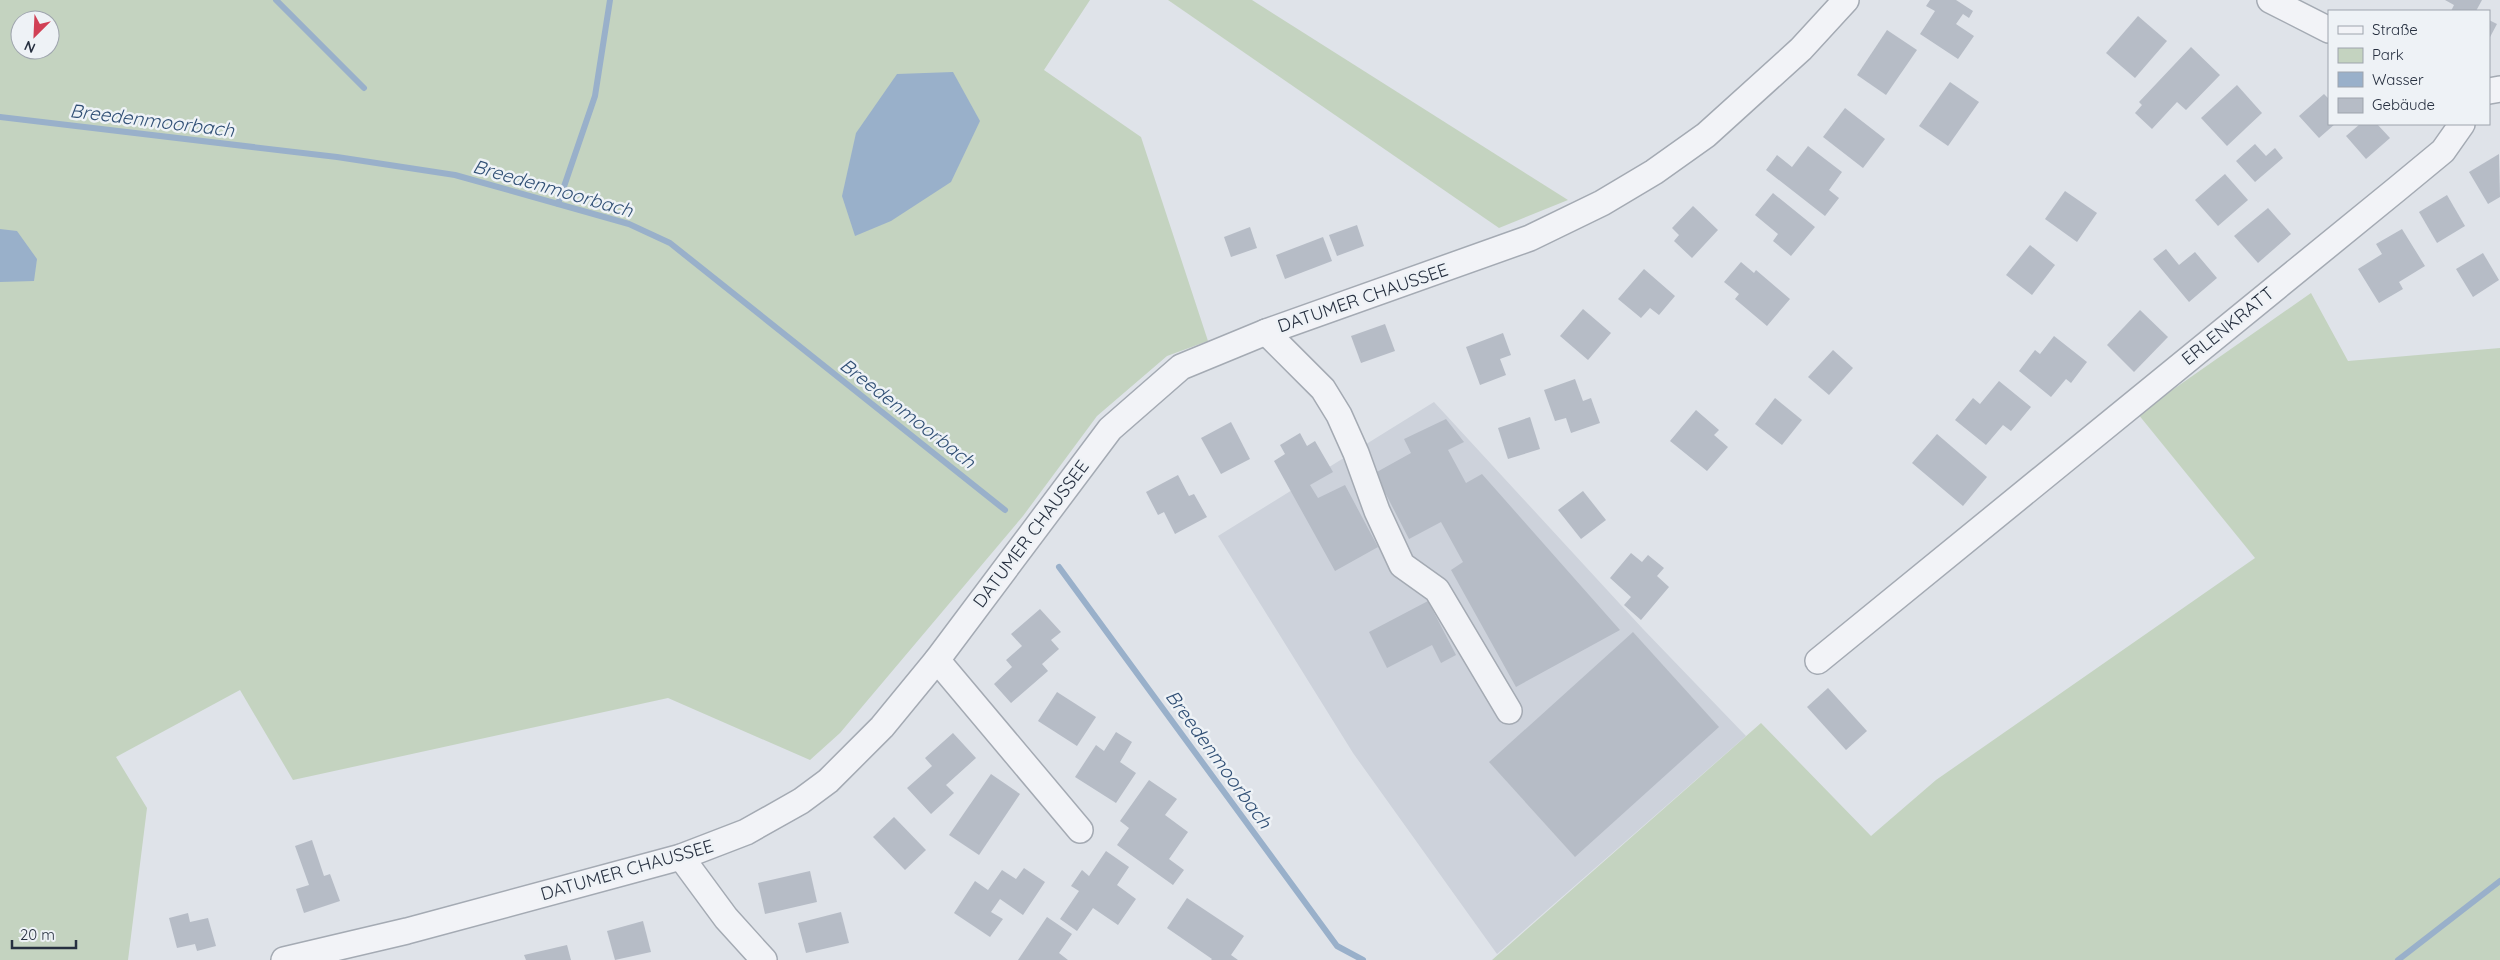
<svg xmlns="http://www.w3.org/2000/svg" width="2500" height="960" font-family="Quicksand,sans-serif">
<rect width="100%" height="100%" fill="#dfe3e9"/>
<path fill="#cdd2db" d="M 1434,402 L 1643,629 L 1746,736 L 1497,954 L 1353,753 L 1218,536 Z"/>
<g fill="#c4d3c0" fill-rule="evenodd">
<path d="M 0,0 L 1090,0 L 1044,70 L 1141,137 L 1208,341 L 1167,356 L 1097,416 L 1023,516 L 840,733 L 810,760 L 668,698 L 293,780 L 240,690 L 116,757 L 147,808 L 128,960 L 0,960 ZM 20,20 L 50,20 L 50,50 L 20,50 Z"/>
<path d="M 1168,0 L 1252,0 L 1568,200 L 1499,228 Z"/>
<path d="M 2311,293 L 2348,361 L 2500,348 L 2500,960 L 1492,960 L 1761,723 L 1871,836 L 1936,780 L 2255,558 L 2138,414 Z"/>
</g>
<g fill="#99b0ca">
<path d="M 953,72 L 980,121 L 951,182 L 891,221 L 855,236 L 842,196 L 856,133 L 897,74 Z"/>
<path d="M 0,229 L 17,231 L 37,259 L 34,281 L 0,282 Z"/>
</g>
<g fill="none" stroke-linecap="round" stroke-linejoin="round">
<g stroke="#99b0ca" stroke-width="6">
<path d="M 276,0 L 364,88"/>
<path d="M 0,117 L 337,157 L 455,175 L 629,224 L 670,243 L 1005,510"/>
<path d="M 558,204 L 595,96 L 610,0"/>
<path d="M 1059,567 L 1337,946 L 1363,960"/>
<path d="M 2398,960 L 2500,881"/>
</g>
</g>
<g fill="#b6bcc6">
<path d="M 1930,0 L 1956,0 L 1973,11 L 1969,18 L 1963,14 L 1956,24 L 1974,36 L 1958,59 L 1920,34 L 1935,11 L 1926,6 Z"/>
<path d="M 2445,0 L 2482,0 L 2476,11 L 2451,11 L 2454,5 Z"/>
<path d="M 2138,16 L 2167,41 L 2135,78 L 2106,53 Z"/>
<path d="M 2489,20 L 2497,24 L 2489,39 Z"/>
<path d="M 1887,30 L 1917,50 L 1886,95 L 1857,75 Z"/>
<path d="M 2191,47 L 2220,75 L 2186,110 L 2177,102 L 2152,129 L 2135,113 L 2142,105 L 2139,102 Z"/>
<path d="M 1950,82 L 1979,102 L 1948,146 L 1919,126 Z"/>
<path d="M 2237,85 L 2262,113 L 2227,146 L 2201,118 Z"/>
<path d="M 2324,94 L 2329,99 L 2329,124 L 2335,124 L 2319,138 L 2299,116 Z"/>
<path d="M 1845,108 L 1885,139 L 1863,168 L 1823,137 Z"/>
<path d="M 2360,124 L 2377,124 L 2390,138 L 2366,159 L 2346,136 Z"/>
<path d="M 2255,144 L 2266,156 L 2275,148 L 2283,158 L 2255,182 L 2236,161 Z"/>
<path d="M 1808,146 L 1842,172 L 1829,190 L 1839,198 L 1825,216 L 1766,170 L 1777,155 L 1792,167 Z"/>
<path d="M 2499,154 L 2500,197 L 2488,204 L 2469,172 Z"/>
<path d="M 2225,174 L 2248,200 L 2218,226 L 2195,200 Z"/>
<path d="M 2065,191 L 2097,213 L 2077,242 L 2045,219 Z"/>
<path d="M 1773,193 L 1815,227 L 1791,256 L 1773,241 L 1778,234 L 1755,215 Z"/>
<path d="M 2447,195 L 2465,226 L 2437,243 L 2419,212 Z"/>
<path d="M 1693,206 L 1718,230 L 1692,258 L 1674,241 L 1679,235 L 1672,228 Z"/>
<path d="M 2268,208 L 2291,234 L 2258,263 L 2234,236 Z"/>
<path d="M 1357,225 L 1364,246 L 1337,256 L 1329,235 Z"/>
<path d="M 1250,227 L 1257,248 L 1231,257 L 1224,237 Z"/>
<path d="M 2402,229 L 2425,266 L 2399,282 L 2403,289 L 2379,303 L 2358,269 L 2382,254 L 2376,244 Z"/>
<path d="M 1323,237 L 1332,261 L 1285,279 L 1276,255 Z"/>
<path d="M 2030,245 L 2055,265 L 2032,295 L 2006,275 Z"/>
<path d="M 2166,249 L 2179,265 L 2195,252 L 2217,278 L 2189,302 L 2153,259 Z"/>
<path d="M 2483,253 L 2499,280 L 2473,297 L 2456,269 Z"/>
<path d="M 1741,262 L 1754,273 L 1756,270 L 1790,299 L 1767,326 L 1735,299 L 1739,294 L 1724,282 Z"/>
<path d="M 1644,269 L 1675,296 L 1659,315 L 1650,308 L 1641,318 L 1618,299 Z"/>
<path d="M 1583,309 L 1611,333 L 1588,360 L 1560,336 Z"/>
<path d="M 2140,310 L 2168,337 L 2134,372 L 2107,345 Z"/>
<path d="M 1385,324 L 1395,351 L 1361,363 L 1351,336 Z"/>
<path d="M 1503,333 L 1511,355 L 1500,359 L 1506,375 L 1480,385 L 1466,347 Z"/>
<path d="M 2054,336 L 2087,362 L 2071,383 L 2066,379 L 2051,397 L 2019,371 L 2035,350 L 2040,354 Z"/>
<path d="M 1833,350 L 1853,368 L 1829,395 L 1808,377 Z"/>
<path d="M 1575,379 L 1583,401 L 1591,398 L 1600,423 L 1571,433 L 1566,418 L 1555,421 L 1544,390 Z"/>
<path d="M 1999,381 L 2031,407 L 2011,431 L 2003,425 L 1986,445 L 1955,420 L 1973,398 L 1980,404 Z"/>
<path d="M 1775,398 L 1802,420 L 1782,445 L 1755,424 Z"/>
<path d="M 1696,410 L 1719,430 L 1714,435 L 1728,447 L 1707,471 L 1670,441 Z"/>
<path d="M 1530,417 L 1540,449 L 1508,459 L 1498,428 Z"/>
<path d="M 1446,419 L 1464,442 L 1448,450 L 1466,483 L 1482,474 L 1620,630 L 1516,687 L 1451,570 L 1463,562 L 1441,522 L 1409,539 L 1375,473 L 1411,453 L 1404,439 Z"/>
<path d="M 1231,422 L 1250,459 L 1221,474 L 1201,438 Z"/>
<path d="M 1300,433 L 1307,446 L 1315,441 L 1333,472 L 1310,485 L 1318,498 L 1345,485 L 1378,547 L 1335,571 L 1274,461 L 1285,454 L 1280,445 Z"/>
<path d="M 1937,434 L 1987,477 L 1963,506 L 1912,463 Z"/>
<path d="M 1178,475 L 1189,496 L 1194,494 L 1207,517 L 1175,534 L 1164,512 L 1158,515 L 1146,492 Z"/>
<path d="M 1583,491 L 1606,520 L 1581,539 L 1558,510 Z"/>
<path d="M 1631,553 L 1642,562 L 1648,555 L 1664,568 L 1657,576 L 1669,587 L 1641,620 L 1624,605 L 1631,597 L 1610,578 Z"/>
<path d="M 1428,601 L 1456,655 L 1441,663 L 1432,645 L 1387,668 L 1369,632 Z"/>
<path d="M 1040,609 L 1061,632 L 1051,640 L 1059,649 L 1042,664 L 1048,671 L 1011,703 L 994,684 L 1012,667 L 1006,660 L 1022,646 L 1011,634 Z"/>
<path d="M 1633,632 L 1719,727 L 1575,857 L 1489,762 Z"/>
<path d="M 1828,688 L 1867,731 L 1846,750 L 1807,707 Z"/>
<path d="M 1057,692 L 1096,717 L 1077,746 L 1038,721 Z"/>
<path d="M 1116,732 L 1132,742 L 1120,762 L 1136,773 L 1116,803 L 1075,777 L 1096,745 L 1104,751 Z"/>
<path d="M 953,733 L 976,758 L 946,785 L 954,793 L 931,814 L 907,788 L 932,766 L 925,758 Z"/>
<path d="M 991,774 L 1020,794 L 979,855 L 949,835 Z"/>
<path d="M 1149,780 L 1177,799 L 1165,815 L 1188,832 L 1169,859 L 1184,870 L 1173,885 L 1117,845 L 1129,828 L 1120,821 Z"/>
<path d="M 894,817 L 926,850 L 905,870 L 873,837 Z"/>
<path d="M 312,840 L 324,876 L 330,874 L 340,901 L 304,913 L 296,889 L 309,885 L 295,846 Z"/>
<path d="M 1106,851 L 1129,867 L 1117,885 L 1136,899 L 1118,925 L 1093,908 L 1077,931 L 1060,919 L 1079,891 L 1071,886 L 1082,870 L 1089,876 Z"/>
<path d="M 1024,868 L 1045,882 L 1023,915 L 1000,899 L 991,912 L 1003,919 L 990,937 L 954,913 L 975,881 L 988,890 L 1002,870 L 1016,879 Z"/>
<path d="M 810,871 L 817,902 L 765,914 L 758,883 Z"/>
<path d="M 1187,898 L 1244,936 L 1231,955 L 1238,960 L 1211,960 L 1212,959 L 1167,928 Z"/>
<path d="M 841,912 L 849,943 L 806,953 L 798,923 Z"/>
<path d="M 188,913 L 190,922 L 208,918 L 216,946 L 197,951 L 195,944 L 177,948 L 169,918 Z"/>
<path d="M 1047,917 L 1072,934 L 1059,953 L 1068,960 L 1018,960 Z"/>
<path d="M 643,921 L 651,952 L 615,960 L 607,931 Z"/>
<path d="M 567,945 L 571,960 L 526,960 L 524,955 Z"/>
</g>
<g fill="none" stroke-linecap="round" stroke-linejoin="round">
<g stroke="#a4aab3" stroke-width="28">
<g id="minor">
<path d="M 2270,0 L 2329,30"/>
<path d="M 2489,91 L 2500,89"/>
<path d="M 1266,332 L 1323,389 L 1339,415 L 1356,453 L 1377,511 L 1402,565 L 1437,590 L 1509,711"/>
<path d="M 937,660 L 1080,830"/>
<path d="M 1818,661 L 2397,189 L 2443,151 L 2462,124"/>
<path d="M 681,857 L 726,918 L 764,960"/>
<path d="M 284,960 L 407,931 L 681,857 L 746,832 L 801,801 L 828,781 L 882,727 L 937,660 L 1110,429 L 1181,367 L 1266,332 L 1530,238 L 1602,203 L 1654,172 L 1706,135 L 1801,49 L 1846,0"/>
</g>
</g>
<use href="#minor" stroke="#f2f3f7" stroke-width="25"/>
</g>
<g text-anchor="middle" stroke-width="5" stroke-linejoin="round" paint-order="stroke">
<g font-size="18" fill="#273040" stroke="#eef2f6">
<text transform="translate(1363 298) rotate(-19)" y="6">DATUMER CHAUSSEE</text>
<text transform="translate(2228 326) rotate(-39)" y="6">ERLENKRATT</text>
<text transform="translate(1031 534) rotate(-53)" y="6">DATUMER CHAUSSEE</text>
<text transform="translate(627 870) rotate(-16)" y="6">DATUMER CHAUSSEE</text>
</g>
<g font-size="19" font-style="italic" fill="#304f75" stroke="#eef2f6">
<text transform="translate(152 120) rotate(7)" y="7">Breedenmoorbach</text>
<text transform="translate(553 188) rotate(16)" y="7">Breedenmoorbach</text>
<text transform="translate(908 413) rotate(38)" y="7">Breedenmoorbach</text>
<text transform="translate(1219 759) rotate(54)" y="7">Breedenmoorbach</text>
</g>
</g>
<rect x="2328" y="10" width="162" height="115" fill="#eef2f6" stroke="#9ea4ad"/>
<rect x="2338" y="26" width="25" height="8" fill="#f2f3f7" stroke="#9ea4ad"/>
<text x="2372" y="35" font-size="15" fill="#273040">Straße</text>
<rect x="2338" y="48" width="25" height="15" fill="#c4d3c0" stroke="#9ea4ad"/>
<text x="2372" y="60" font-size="15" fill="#273040">Park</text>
<rect x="2338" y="72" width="25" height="15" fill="#99b0ca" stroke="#9ea4ad"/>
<text x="2372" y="85" font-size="15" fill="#273040">Wasser</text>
<rect x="2338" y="98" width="25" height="15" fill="#b6bcc6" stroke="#9ea4ad"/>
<text x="2372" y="110" font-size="15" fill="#273040">Gebäude</text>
<g transform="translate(35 35) rotate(204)"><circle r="24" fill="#eef2f6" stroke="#9ea4ad"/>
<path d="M0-4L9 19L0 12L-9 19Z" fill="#d14055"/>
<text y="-8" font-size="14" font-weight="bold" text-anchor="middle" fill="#273040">N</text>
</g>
<path d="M12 940v8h64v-8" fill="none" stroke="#273040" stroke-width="2.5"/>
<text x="20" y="940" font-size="15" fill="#273040" stroke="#eef2f6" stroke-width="4" paint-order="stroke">20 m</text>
</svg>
